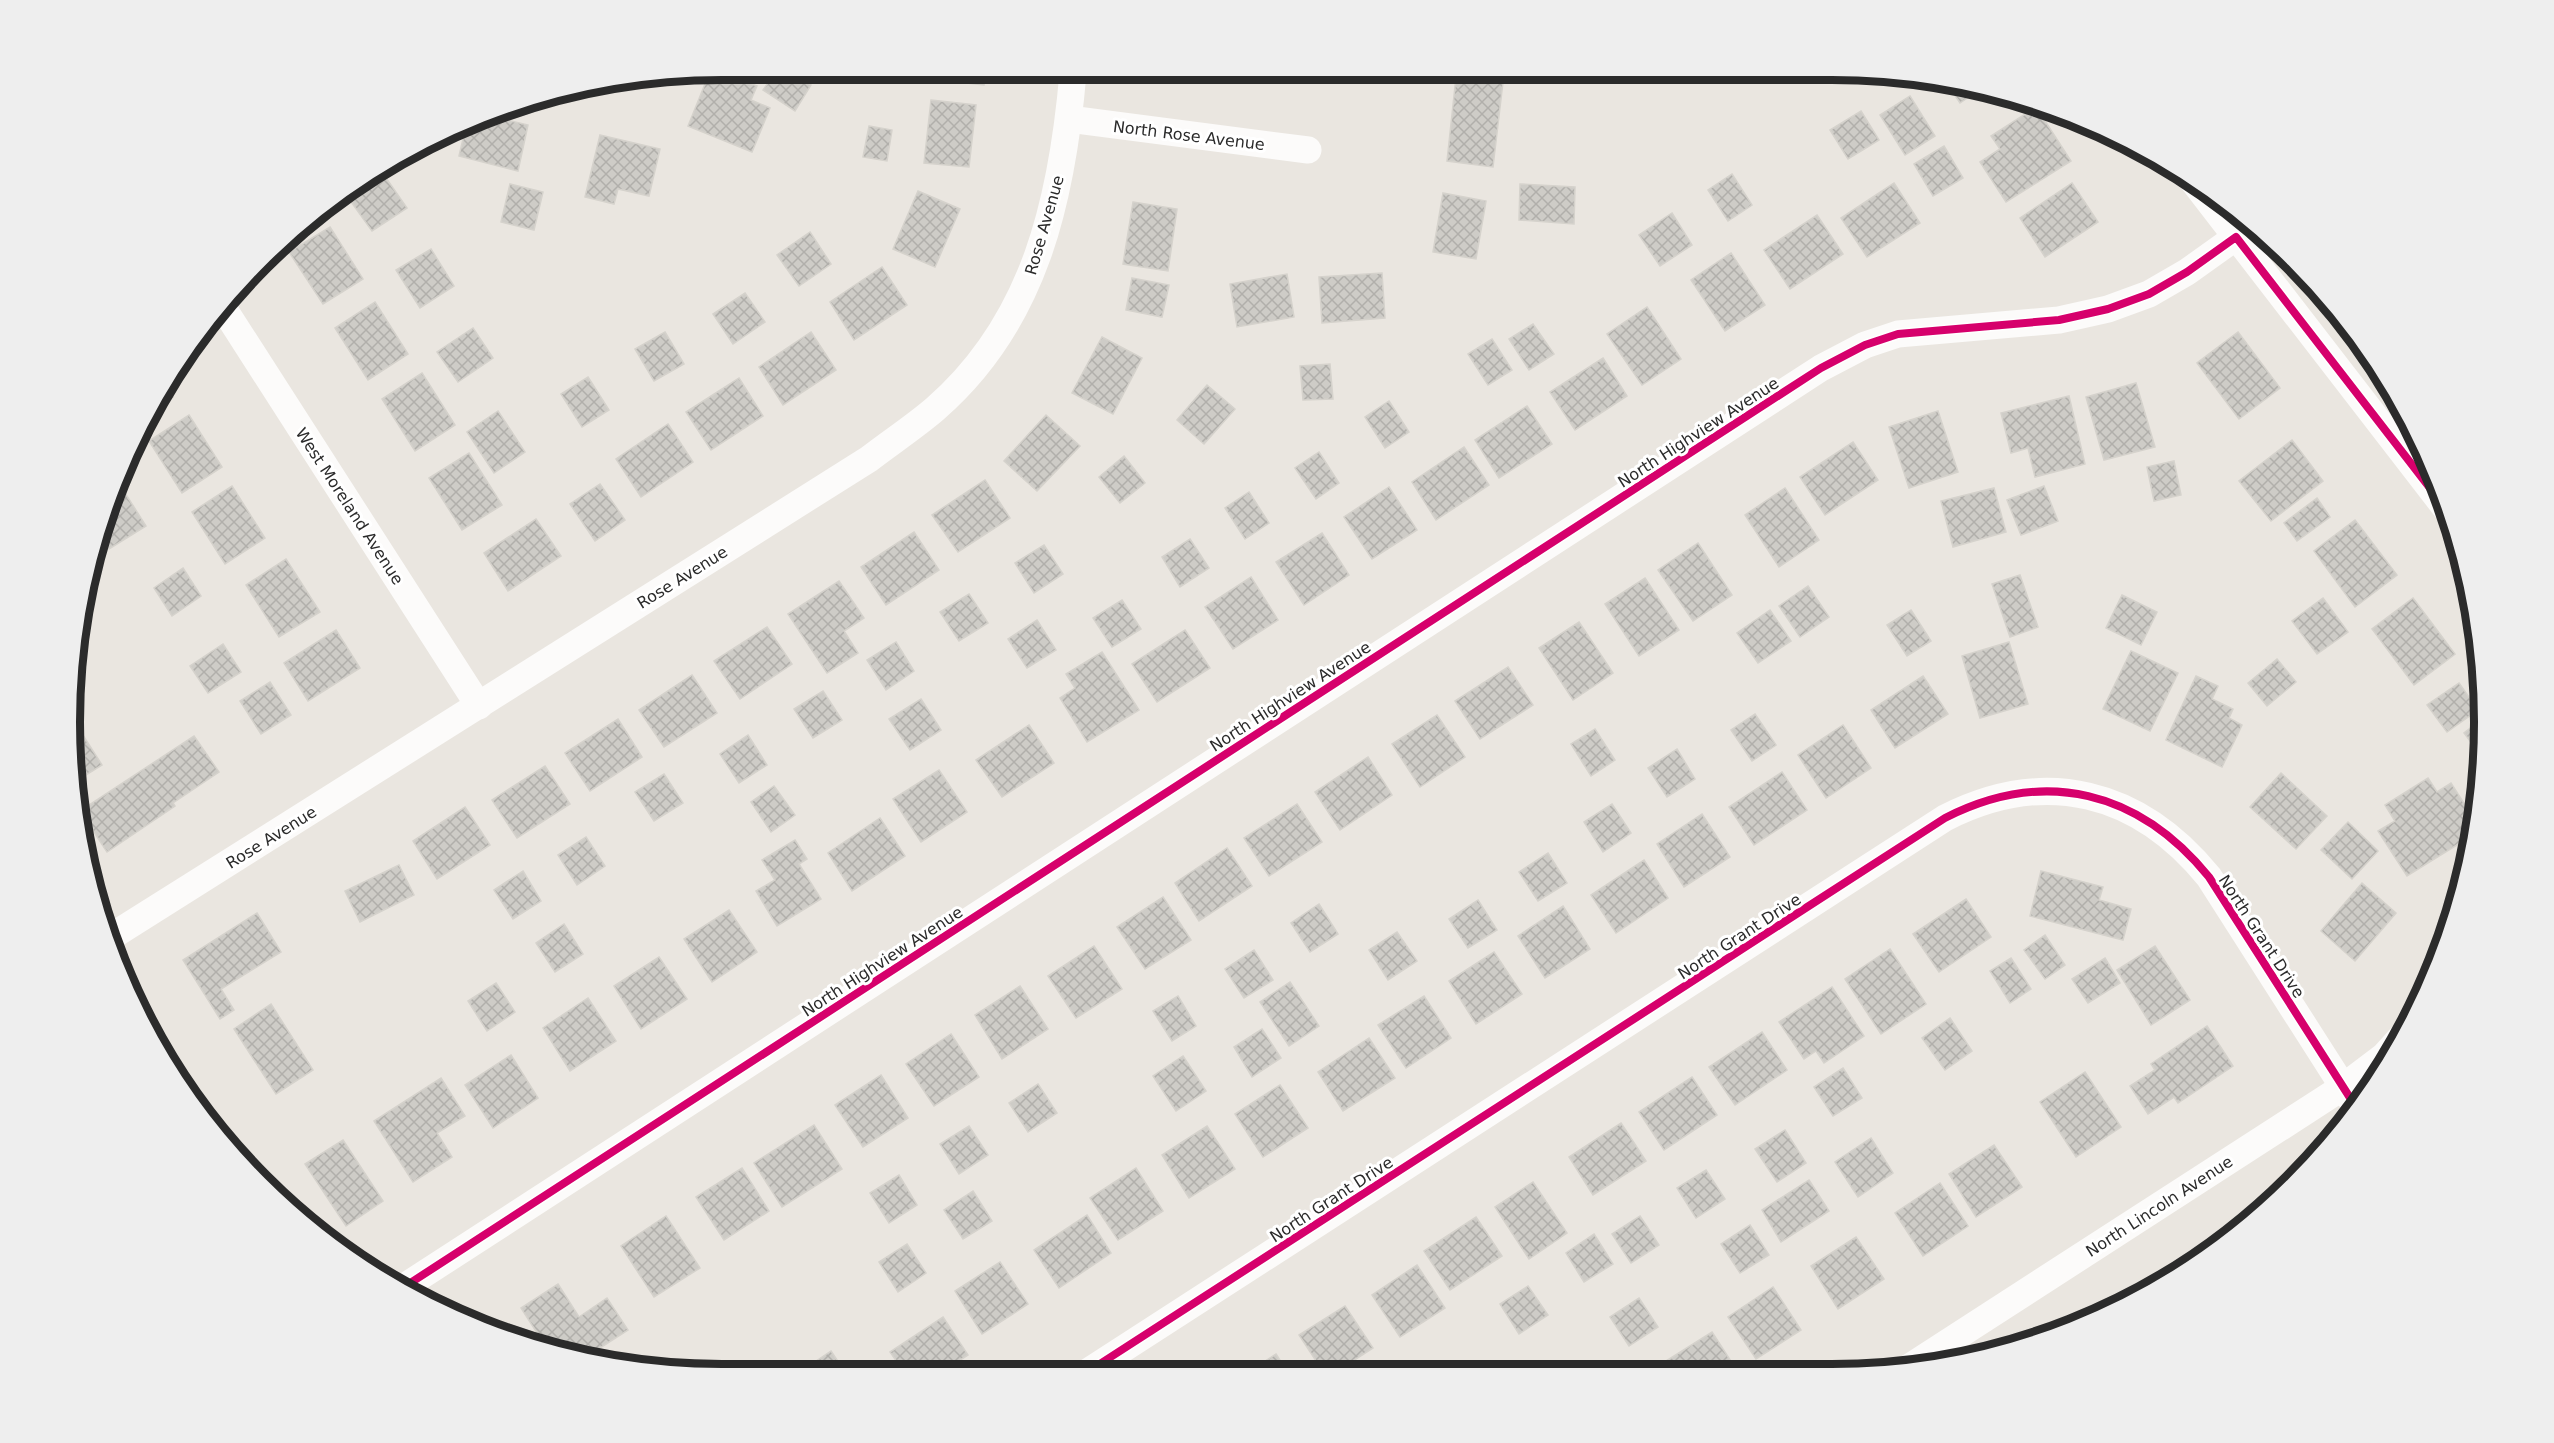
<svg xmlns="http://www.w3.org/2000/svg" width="2554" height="1443" font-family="'DejaVu Sans',sans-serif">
<defs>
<pattern id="building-cross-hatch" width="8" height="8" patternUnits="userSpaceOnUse" patternTransform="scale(1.5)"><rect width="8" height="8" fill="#ceccc7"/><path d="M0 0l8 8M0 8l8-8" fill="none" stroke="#b1afab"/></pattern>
</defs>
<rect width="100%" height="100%" fill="#eae6e0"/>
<g fill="url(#building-cross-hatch)" stroke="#d5d2cc" stroke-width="1.5">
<path d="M 985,73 L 984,85 L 939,80 L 939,74 Z"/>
<path d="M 709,74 L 728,74 L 757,86 L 751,100 L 770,108 L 752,152 L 688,126 Z"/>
<path d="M 774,74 L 794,74 L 811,85 L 795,111 L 763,90 Z"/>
<path d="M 868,74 L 907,74 L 905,83 L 868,76 Z"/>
<path d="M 1456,77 L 1503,82 L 1493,167 L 1447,161 Z"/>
<path d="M 1946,82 L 1982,88 L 1960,103 Z"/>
<path d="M 1910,96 L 1935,136 L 1905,155 L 1880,115 Z"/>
<path d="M 931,100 L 976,105 L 969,167 L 924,163 Z"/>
<path d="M 2036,107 L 2071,161 L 2006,202 L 1980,162 L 2000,149 L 1991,136 Z"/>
<path d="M 1861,111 L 1879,140 L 1848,159 L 1830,130 Z"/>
<path d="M 485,115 L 528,125 L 518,171 L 459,156 L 467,122 Z"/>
<path d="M 869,126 L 892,130 L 887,161 L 863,157 Z"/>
<path d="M 600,135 L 660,149 L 649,196 L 618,189 L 614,204 L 585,197 Z"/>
<path d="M 1944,146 L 1963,178 L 1933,196 L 1914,164 Z"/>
<path d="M 1732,174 L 1752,205 L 1728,221 L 1708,190 Z"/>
<path d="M 384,175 L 407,208 L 372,231 L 349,199 Z"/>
<path d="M 1894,183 L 1920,223 L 1867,257 L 1841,218 Z"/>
<path d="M 2072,183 L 2098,222 L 2045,257 L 2020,218 Z"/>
<path d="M 510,184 L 543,192 L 534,230 L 501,222 Z"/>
<path d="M 1520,184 L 1575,187 L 1574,224 L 1519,220 Z"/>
<path d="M 918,191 L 960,209 L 935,267 L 893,249 Z"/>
<path d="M 1443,193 L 1486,201 L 1476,259 L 1433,252 Z"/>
<path d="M 1133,202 L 1177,209 L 1168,271 L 1123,264 Z"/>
<path d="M 1672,213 L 1692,245 L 1660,266 L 1639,235 Z"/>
<path d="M 1817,215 L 1843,254 L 1790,289 L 1764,250 Z"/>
<path d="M 330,227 L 363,279 L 323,304 L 289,252 Z"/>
<path d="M 810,232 L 831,264 L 799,286 L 777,255 Z"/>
<path d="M 431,249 L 454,286 L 420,308 L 396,270 Z"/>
<path d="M 1731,253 L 1765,305 L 1725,331 L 1691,280 Z"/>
<path d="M 882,267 L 907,305 L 854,340 L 830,302 Z"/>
<path d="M 1382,273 L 1385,318 L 1322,323 L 1319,277 Z"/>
<path d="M 1287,274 L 1294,317 L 1237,327 L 1230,284 Z"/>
<path d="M 1132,278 L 1169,285 L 1162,317 L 1126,310 Z"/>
<path d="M 745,293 L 765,322 L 733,344 L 713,314 Z"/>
<path d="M 375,302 L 408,354 L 368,380 L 335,328 Z"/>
<path d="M 1647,307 L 1681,359 L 1642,385 L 1607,334 Z"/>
<path d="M 1533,324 L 1554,354 L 1529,370 L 1509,339 Z"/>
<path d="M 473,328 L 493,358 L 458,382 L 437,352 Z"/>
<path d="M 665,332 L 684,364 L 654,381 L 635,349 Z"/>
<path d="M 811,332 L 836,370 L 783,405 L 759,367 Z"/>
<path d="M 2238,332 L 2280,388 L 2239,419 L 2197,363 Z"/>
<path d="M 1102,337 L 1142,358 L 1113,414 L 1072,393 Z"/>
<path d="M 1492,339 L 1512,370 L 1488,385 L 1468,354 Z"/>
<path d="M 1603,358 L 1627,396 L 1575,430 L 1550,392 Z"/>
<path d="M 1330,364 L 1333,399 L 1303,400 L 1300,366 Z"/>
<path d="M 422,373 L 455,425 L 415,451 L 382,399 Z"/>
<path d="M 588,377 L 609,410 L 582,427 L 561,394 Z"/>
<path d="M 739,378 L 763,416 L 711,450 L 686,412 Z"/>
<path d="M 2136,383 L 2155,447 L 2104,460 L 2086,397 Z"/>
<path d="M 165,384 L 173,397 L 148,413 Z"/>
<path d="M 1207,385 L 1235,409 L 1204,444 L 1177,420 Z"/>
<path d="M 2069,396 L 2085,464 L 2035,477 L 2028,448 L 2011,453 L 2001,413 Z"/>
<path d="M 1389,401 L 1409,432 L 1385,448 L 1365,417 Z"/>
<path d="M 1527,406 L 1552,444 L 1499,478 L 1475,440 Z"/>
<path d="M 498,411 L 525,452 L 494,473 L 467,432 Z"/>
<path d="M 1938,411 L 1958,472 L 1909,488 L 1889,427 Z"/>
<path d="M 189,415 L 222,467 L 182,493 L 149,441 Z"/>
<path d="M 1046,415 L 1080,446 L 1037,491 L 1004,461 Z"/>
<path d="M 668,424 L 693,462 L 641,497 L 616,459 Z"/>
<path d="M 2292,440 L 2323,481 L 2271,521 L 2239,481 Z"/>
<path d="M 1853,442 L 1878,480 L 1825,515 L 1800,477 Z"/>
<path d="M 1464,447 L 1489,485 L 1436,520 L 1412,482 Z"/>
<path d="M 1319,452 L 1339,483 L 1316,499 L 1295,468 Z"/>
<path d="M 469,453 L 502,505 L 462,530 L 429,478 Z"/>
<path d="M 1124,456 L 1145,483 L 1120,503 L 1099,477 Z"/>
<path d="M 2174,461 L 2181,495 L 2154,501 L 2147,467 Z"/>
<path d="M 985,480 L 1010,518 L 958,552 L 932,515 Z"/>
<path d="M 600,484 L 625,520 L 595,541 L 570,504 Z"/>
<path d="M 232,486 L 265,538 L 225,564 L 192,512 Z"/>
<path d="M 2044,486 L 2058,521 L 2021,535 L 2007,500 Z"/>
<path d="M 1389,487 L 1417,530 L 1372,559 L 1344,517 Z"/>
<path d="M 1785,488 L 1819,540 L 1779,567 L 1745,515 Z"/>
<path d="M 1994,488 L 2006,532 L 1953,547 L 1941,501 Z"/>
<path d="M 1249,492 L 1269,523 L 1245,539 L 1225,508 Z"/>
<path d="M 125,493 L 146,526 L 109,549 L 98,533 L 110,503 Z"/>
<path d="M 2317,498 L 2330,517 L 2297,541 L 2284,523 Z"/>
<path d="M 536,519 L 561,556 L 508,591 L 484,553 Z"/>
<path d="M 2355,520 L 2397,575 L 2355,607 L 2314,551 Z"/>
<path d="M 914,532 L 939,570 L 886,605 L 861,567 Z"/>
<path d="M 1322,533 L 1349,575 L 1304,605 L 1276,562 Z"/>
<path d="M 1190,539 L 1209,568 L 1180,587 L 1162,557 Z"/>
<path d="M 1698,543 L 1732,595 L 1693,621 L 1658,570 Z"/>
<path d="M 1044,545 L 1063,574 L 1034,593 L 1015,563 Z"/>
<path d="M 286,559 L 320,612 L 279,637 L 246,585 Z"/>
<path d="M 183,568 L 201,596 L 172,616 L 154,588 Z"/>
<path d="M 2020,575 L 2038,627 L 2010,637 L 1992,584 Z"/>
<path d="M 1251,577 L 1278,620 L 1233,649 L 1205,607 Z"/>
<path d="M 1645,578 L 1679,630 L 1639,656 L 1605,604 Z"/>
<path d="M 839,581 L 864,618 L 844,631 L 858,653 L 827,673 L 788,614 Z"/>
<path d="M 1808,586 L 1829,617 L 1800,637 L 1779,606 Z"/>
<path d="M 969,594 L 988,623 L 959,641 L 940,612 Z"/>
<path d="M 2122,595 L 2157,612 L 2141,645 L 2106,628 Z"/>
<path d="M 2323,598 L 2348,632 L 2317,654 L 2292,621 Z"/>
<path d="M 2413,598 L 2455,654 L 2414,685 L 2372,629 Z"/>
<path d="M 1122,600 L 1141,629 L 1112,647 L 1093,618 Z"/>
<path d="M 1770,610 L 1791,641 L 1758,663 L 1737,633 Z"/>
<path d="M 1911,610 L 1931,641 L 1907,656 L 1887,625 Z"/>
<path d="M 1037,620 L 1056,650 L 1027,668 L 1008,639 Z"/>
<path d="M 1579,622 L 1613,673 L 1573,700 L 1539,648 Z"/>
<path d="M 767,627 L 792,664 L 740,699 L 714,661 Z"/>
<path d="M 336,630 L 360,668 L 308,701 L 284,663 Z"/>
<path d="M 1185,630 L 1210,668 L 1157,702 L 1132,664 Z"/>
<path d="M 896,642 L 914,671 L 886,690 L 867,660 Z"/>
<path d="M 2009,642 L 2028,704 L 1980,718 L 1962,656 Z"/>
<path d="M 223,644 L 241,672 L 208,693 L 190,666 Z"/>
<path d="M 2131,651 L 2178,673 L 2150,731 L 2103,709 Z"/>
<path d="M 1102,652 L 1139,710 L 1087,742 L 1060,698 L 1075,688 L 1066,674 Z"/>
<path d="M 2277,659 L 2296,682 L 2267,706 L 2248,683 Z"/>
<path d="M 1508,667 L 1533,705 L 1480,739 L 1455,701 Z"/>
<path d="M 692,675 L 717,713 L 664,747 L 639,710 Z"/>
<path d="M 1923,676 L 1948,714 L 1895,748 L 1871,710 Z"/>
<path d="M 2196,676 L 2218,686 L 2212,699 L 2233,709 L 2229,718 L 2242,725 L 2222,767 L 2166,740 Z"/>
<path d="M 270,682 L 291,715 L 261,734 L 240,701 Z"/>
<path d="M 2459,683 L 2478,710 L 2447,732 L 2427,705 Z"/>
<path d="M 823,691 L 842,720 L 813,738 L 794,709 Z"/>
<path d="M 921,699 L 941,730 L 910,750 L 889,719 Z"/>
<path d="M 1755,714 L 1776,745 L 1752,761 L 1731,730 Z"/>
<path d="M 1437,715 L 1465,757 L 1420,787 L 1392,744 Z"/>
<path d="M 72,718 L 102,765 L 73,783 L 70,764 Z"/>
<path d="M 618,719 L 642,757 L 590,791 L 565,753 Z"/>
<path d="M 2482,719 L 2481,756 L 2464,733 Z"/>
<path d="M 1029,725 L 1054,763 L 1002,797 L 976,760 Z"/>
<path d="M 1843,725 L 1871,768 L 1826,798 L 1798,755 Z"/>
<path d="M 1595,729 L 1615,760 L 1591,776 L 1571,744 Z"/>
<path d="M 748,735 L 767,765 L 739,783 L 720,754 Z"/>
<path d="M 194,736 L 219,772 L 173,803 L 175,806 L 107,852 L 80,811 Z"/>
<path d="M 1677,749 L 1695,779 L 1667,797 L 1648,768 Z"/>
<path d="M 1368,757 L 1392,795 L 1340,830 L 1315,792 Z"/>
<path d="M 545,766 L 570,804 L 517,838 L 492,800 Z"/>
<path d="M 939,770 L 967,812 L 921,842 L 893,799 Z"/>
<path d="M 1782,772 L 1807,810 L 1754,845 L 1729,807 Z"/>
<path d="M 2281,773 L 2327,816 L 2296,849 L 2250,807 Z"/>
<path d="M 664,774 L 683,803 L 654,821 L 635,792 Z"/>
<path d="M 2428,778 L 2437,792 L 2451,783 L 2476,822 L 2473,835 L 2407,876 L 2378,831 L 2395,821 L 2385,805 Z"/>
<path d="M 774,786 L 795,815 L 771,832 L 751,802 Z"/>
<path d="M 1297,804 L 1322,842 L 1269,876 L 1244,838 Z"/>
<path d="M 1612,804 L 1631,833 L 1603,852 L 1584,822 Z"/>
<path d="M 465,807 L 490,845 L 437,879 L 413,841 Z"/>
<path d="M 1702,814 L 1730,857 L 1684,887 L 1657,844 Z"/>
<path d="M 880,818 L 905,856 L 852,891 L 828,853 Z"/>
<path d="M 2348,822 L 2378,851 L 2352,879 L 2321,850 Z"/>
<path d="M 586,837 L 605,866 L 577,885 L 558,855 Z"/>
<path d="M 795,840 L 807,859 L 799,864 L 821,899 L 777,926 L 756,891 L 775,880 L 762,860 Z"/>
<path d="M 1227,848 L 1252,886 L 1199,921 L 1175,883 Z"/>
<path d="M 1548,853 L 1567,883 L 1538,901 L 1519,872 Z"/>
<path d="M 1644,860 L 1668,898 L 1616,933 L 1591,895 Z"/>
<path d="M 399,865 L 414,895 L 360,922 L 345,891 Z"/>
<path d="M 523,871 L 541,901 L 513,919 L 494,890 Z"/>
<path d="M 2041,871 L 2103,887 L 2099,900 L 2131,909 L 2123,940 L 2030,916 Z"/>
<path d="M 2362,883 L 2396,913 L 2355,961 L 2321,931 Z"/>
<path d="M 1163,897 L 1191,940 L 1145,969 L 1117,927 Z"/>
<path d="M 1966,899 L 1991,937 L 1939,972 L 1913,934 Z"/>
<path d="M 1478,900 L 1497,930 L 1468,948 L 1449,919 Z"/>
<path d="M 1319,904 L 1338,934 L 1310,952 L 1291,923 Z"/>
<path d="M 1563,906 L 1590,949 L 1545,978 L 1518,936 Z"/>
<path d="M 729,910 L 757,952 L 712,982 L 684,939 Z"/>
<path d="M 257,913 L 281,952 L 221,989 L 234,1010 L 220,1019 L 183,960 Z"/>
<path d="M 564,924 L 583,954 L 555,972 L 536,943 Z"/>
<path d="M 1397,932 L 1417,961 L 1388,980 L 1369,950 Z"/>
<path d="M 2045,935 L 2065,965 L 2045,979 L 2024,950 Z"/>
<path d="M 1094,946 L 1122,989 L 1076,1018 L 1048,976 Z"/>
<path d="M 2155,946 L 2190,1000 L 2151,1025 L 2117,970 Z"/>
<path d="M 1890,949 L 1926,1004 L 1881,1034 L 1845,979 Z"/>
<path d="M 1254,950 L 1273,980 L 1244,998 L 1225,969 Z"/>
<path d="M 1494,952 L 1522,994 L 1476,1024 L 1449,981 Z"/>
<path d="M 659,957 L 687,999 L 641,1029 L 614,986 Z"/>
<path d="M 2011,958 L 2031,989 L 2010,1003 L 1990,971 Z"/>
<path d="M 2105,958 L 2120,983 L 2088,1003 L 2072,979 Z"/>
<path d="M 1290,982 L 1319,1026 L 1289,1046 L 1260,1002 Z"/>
<path d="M 496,983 L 515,1012 L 487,1031 L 468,1001 Z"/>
<path d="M 1020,986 L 1048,1029 L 1002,1059 L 975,1015 Z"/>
<path d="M 1832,987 L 1864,1036 L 1824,1063 L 1816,1051 L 1804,1059 L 1779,1022 Z"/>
<path d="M 1178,996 L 1196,1026 L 1172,1041 L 1153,1011 Z"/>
<path d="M 1424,996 L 1451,1038 L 1406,1068 L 1378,1025 Z"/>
<path d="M 588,998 L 616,1041 L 570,1071 L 543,1028 Z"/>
<path d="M 271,1004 L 313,1070 L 276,1094 L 234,1029 Z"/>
<path d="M 1950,1018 L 1972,1051 L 1945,1070 L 1922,1038 Z"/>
<path d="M 2207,1026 L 2233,1066 L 2178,1103 L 2174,1097 L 2148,1114 L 2130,1086 L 2155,1070 L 2151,1064 Z"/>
<path d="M 1262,1029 L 1281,1058 L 1252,1077 L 1234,1047 Z"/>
<path d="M 1762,1032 L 1787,1070 L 1735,1105 L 1709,1067 Z"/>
<path d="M 951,1034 L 979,1077 L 934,1106 L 906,1064 Z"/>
<path d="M 1369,1038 L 1395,1078 L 1343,1111 L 1318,1072 Z"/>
<path d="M 511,1055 L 538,1098 L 493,1128 L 465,1085 Z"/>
<path d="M 1183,1056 L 1206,1091 L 1176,1111 L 1153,1076 Z"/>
<path d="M 1843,1068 L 1862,1098 L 1833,1116 L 1814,1087 Z"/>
<path d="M 2085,1072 L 2121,1127 L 2076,1157 L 2040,1102 Z"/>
<path d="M 881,1075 L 908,1118 L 863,1147 L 835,1105 Z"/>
<path d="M 1692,1077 L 1717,1115 L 1664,1150 L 1639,1112 Z"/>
<path d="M 441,1078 L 465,1116 L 437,1133 L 452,1157 L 413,1182 L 374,1121 Z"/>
<path d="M 1038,1084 L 1057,1113 L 1028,1132 L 1009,1103 Z"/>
<path d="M 1280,1085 L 1308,1128 L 1263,1157 L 1235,1114 Z"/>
<path d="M 1621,1123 L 1646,1161 L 1593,1195 L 1569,1157 Z"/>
<path d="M 814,1125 L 842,1169 L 782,1207 L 754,1163 Z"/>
<path d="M 969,1126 L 988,1155 L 959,1174 L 940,1144 Z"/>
<path d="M 1207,1126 L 1235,1169 L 1189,1198 L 1162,1155 Z"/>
<path d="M 1785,1130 L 1806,1163 L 1777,1182 L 1755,1149 Z"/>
<path d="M 1871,1138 L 1893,1173 L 1858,1197 L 1835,1162 Z"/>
<path d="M 343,1140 L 383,1201 L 346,1226 L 305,1164 Z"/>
<path d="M 1994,1145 L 2022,1187 L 1976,1217 L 1949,1174 Z"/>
<path d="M 742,1168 L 769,1211 L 724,1240 L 696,1197 Z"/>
<path d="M 1136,1168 L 1163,1211 L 1118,1240 L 1090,1198 Z"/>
<path d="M 1706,1170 L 1725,1199 L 1696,1218 L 1677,1188 Z"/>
<path d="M 899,1175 L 917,1205 L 889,1223 L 870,1193 Z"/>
<path d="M 1809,1180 L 1829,1211 L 1781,1242 L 1762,1210 Z"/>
<path d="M 1533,1182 L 1567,1233 L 1529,1259 L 1495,1207 Z"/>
<path d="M 1940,1183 L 1968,1226 L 1923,1256 L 1895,1213 Z"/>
<path d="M 973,1191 L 992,1221 L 963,1239 L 944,1210 Z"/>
<path d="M 1087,1215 L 1111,1253 L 1059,1288 L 1034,1250 Z"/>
<path d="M 666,1216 L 700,1268 L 654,1297 L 621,1246 Z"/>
<path d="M 1640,1216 L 1659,1245 L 1631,1263 L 1612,1234 Z"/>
<path d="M 1476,1217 L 1502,1256 L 1450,1290 L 1424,1251 Z"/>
<path d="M 1750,1225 L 1769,1255 L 1740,1273 L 1721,1244 Z"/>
<path d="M 1594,1234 L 1613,1264 L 1584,1282 L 1566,1253 Z"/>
<path d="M 1856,1237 L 1884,1279 L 1838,1309 L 1811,1266 Z"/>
<path d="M 907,1244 L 926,1273 L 898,1292 L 879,1262 Z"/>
<path d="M 1000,1262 L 1028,1304 L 982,1334 L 955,1291 Z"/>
<path d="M 1417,1265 L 1445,1308 L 1400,1337 L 1372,1295 Z"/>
<path d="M 558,1284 L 579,1317 L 607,1298 L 628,1330 L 586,1357 L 548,1350 L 521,1308 Z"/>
<path d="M 1528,1286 L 1548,1315 L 1519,1334 L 1500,1304 Z"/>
<path d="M 1773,1287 L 1801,1330 L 1756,1359 L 1728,1317 Z"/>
<path d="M 1639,1298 L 1658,1327 L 1629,1346 L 1610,1317 Z"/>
<path d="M 1345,1306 L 1373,1348 L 1339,1370 L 1322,1370 L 1299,1335 Z"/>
<path d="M 943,1317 L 968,1355 L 942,1372 L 904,1372 L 890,1352 Z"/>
<path d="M 1712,1332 L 1736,1369 L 1672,1369 L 1666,1361 Z"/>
<path d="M 831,1351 L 845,1372 L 800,1372 Z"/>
<path d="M 1276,1354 L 1287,1371 L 1250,1371 Z"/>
</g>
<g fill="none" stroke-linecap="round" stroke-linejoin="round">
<g stroke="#fcfbfa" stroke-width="27">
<path d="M 1069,119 L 1308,150"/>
<path d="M 2193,181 L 2447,510"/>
<path d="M 222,306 L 479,706"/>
<path d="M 109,938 L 869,459 C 891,442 914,427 935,409 C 1035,322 1062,200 1073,73"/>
<path d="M 401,1289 L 1821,368 L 1865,345 L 1898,334 L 2059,320 L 2108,309 L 2149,294 L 2187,272 L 2236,237"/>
<path d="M 1908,1368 L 2343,1087 L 2384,1056 L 2403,1035"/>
<path d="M 1089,1371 L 1945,818 C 2045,767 2139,791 2209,877 L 2354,1104"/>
</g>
<g stroke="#fff" stroke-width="11">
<g id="cycleway">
<path d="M 401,1289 L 1821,368 L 1865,345 L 1898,334 L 2059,320 L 2108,309 L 2149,294 L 2187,272 L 2236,237 L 2447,510"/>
<path d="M 1089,1371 L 1945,818 C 2045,767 2139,791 2209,877 L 2354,1104"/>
</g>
</g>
<use href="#cycleway" stroke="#d6006c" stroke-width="8"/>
</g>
<g text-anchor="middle" stroke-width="6" stroke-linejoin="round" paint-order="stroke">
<g font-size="16" fill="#2b2b2b" stroke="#fff">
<text transform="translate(1189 135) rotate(7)" y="6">North Rose Avenue</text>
<text transform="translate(1044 225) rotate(-74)" y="6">Rose Avenue</text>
<text transform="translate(1698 432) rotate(-33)" y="6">North Highview Avenue</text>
<text transform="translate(350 506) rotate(57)" y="6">West Moreland Avenue</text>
<text transform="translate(682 577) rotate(-32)" y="6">Rose Avenue</text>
<text transform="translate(1290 696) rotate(-33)" y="6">North Highview Avenue</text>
<text transform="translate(271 837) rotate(-32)" y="6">Rose Avenue</text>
<text transform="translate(1739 936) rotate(-33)" y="6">North Grant Drive</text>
<text transform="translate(2262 936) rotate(57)" y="6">North Grant Drive</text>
<text transform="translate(882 961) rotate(-33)" y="6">North Highview Avenue</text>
<text transform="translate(1331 1199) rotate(-33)" y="6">North Grant Drive</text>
<text transform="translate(2159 1206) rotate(-33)" y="6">North Lincoln Avenue</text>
</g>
</g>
<path d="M0 0H2554V1443H0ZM722 80H1832A642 642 0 0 1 2474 722V722A642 642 0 0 1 1832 1364H722A642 642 0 0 1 80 722V722A642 642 0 0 1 722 80Z" fill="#eee" fill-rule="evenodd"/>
<path fill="none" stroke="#2b2b2b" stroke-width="8" d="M722 80H1832A642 642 0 0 1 2474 722V722A642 642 0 0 1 1832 1364H722A642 642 0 0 1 80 722V722A642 642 0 0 1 722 80Z"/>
</svg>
